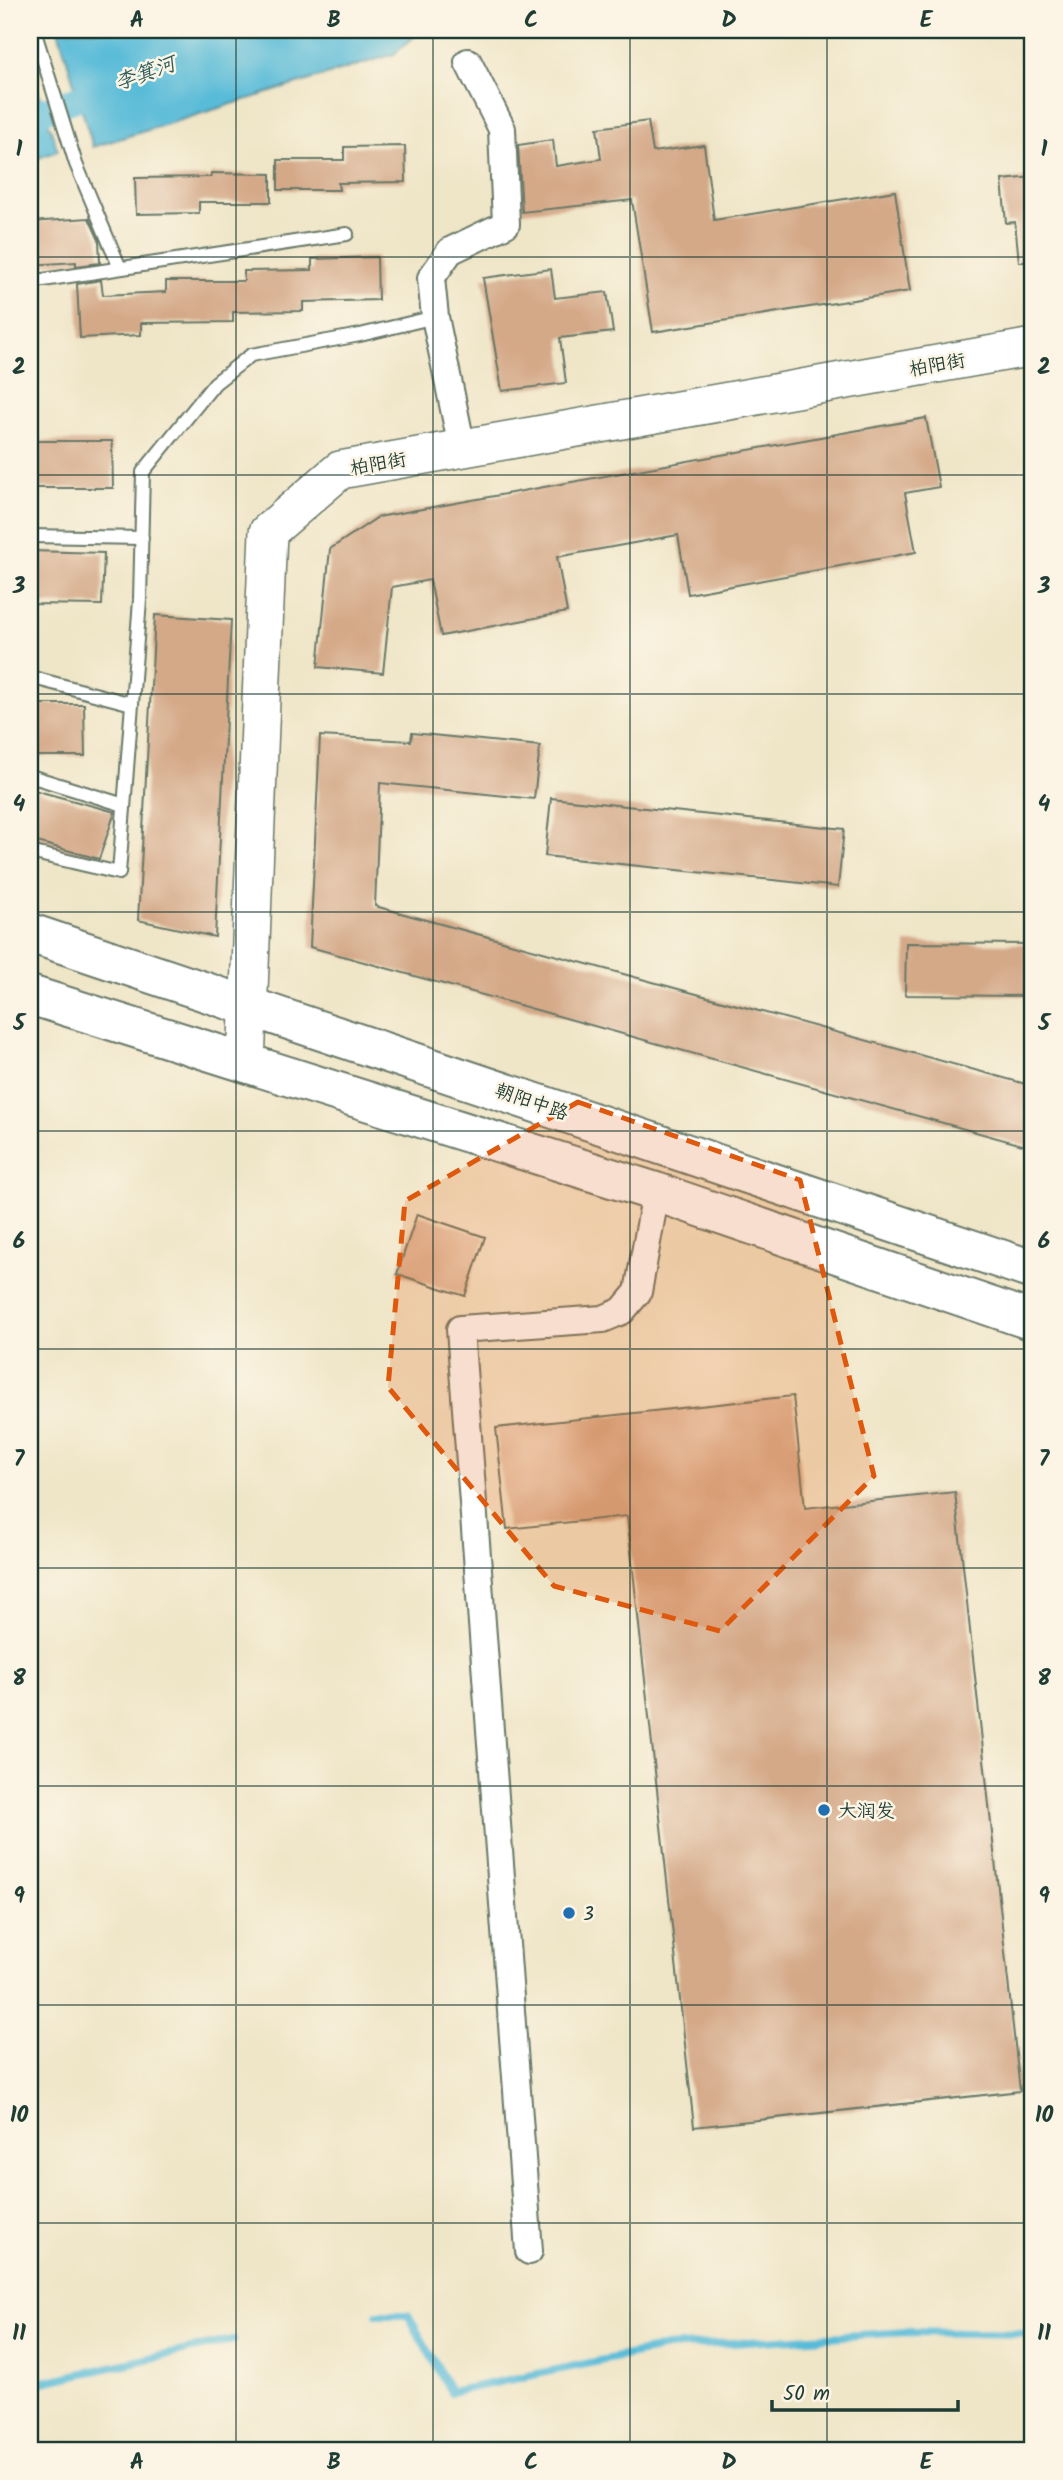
<svg xmlns="http://www.w3.org/2000/svg" width="1063" height="2480" font-family="Kalam,'LXGW WenKai TC',sans-serif">
<rect width="100%" height="100%" fill="#fcf5e5"/>
<filter id="ink" filterUnits="userSpaceOnUse"><feTurbulence type="fractalNoise" baseFrequency=".0143" numOctaves="2"/><feDisplacementMap in="SourceGraphic" scale="14" xChannelSelector="R" yChannelSelector="G"/><feConvolveMatrix kernelMatrix="1 2 1 2 8 2 1 2 1" color-interpolation-filters="sRGB"/></filter>
<filter id="wash" filterUnits="userSpaceOnUse"><feTurbulence type="fractalNoise" baseFrequency=".00686" numOctaves="4" result="noise"/><feDisplacementMap in="SourceGraphic" scale="28" xChannelSelector="R" yChannelSelector="G"/><feGaussianBlur stdDeviation="1.57" result="paint"/><feColorMatrix in="noise" values="0 0 0 0 0 0 0 0 0 0 0 0 0 0 0 0 0 1.4 0 .05"/><feComposite in="paint" operator="in"/></filter>
<g filter="url(#wash)">
<rect width="100%" height="100%" fill="#efe5c7"/>
<g fill="#59bbd8" stroke="#3c7c86" stroke-width="2">
<path d="M 58,30 L 422,30 L 394,54 L 93,147 Z"/>
<path d="M 30,67 L 58,151 L 30,161 Z"/>
</g>
<g fill="none" stroke-linecap="round" stroke-linejoin="round">
<g stroke="#59bbd8" stroke-width="8">
<path d="M 377,2315 L 408,2315 L 451,2392 L 666,2347 L 907,2332 L 1033,2334"/>
<path d="M 30,2385 L 233,2340"/>
</g>
<path stroke="#59bbd8" stroke-width="26" d="M 30,116 L 110,86"/>
</g>
<g id="blocks">
<g fill="#d4a988">
<path d="M 648,121 L 653,152 L 704,145 L 714,220 L 895,191 L 910,291 L 653,332 L 632,200 L 522,212 L 518,145 L 553,140 L 556,166 L 601,159 L 597,128 Z"/>
<path d="M 405,146 L 406,182 L 338,183 L 339,190 L 278,190 L 278,160 L 344,160 L 344,147 Z"/>
<path d="M 211,173 L 271,174 L 271,202 L 199,202 L 199,213 L 136,214 L 135,178 L 211,177 Z"/>
<path d="M 1033,177 L 1033,262 L 1019,262 L 1015,222 L 1006,223 L 1002,180 Z"/>
<path d="M 89,218 L 99,240 L 100,263 L 76,266 L 76,262 L 30,265 L 30,222 Z"/>
<path d="M 377,257 L 378,300 L 303,302 L 303,311 L 233,312 L 233,322 L 141,323 L 141,335 L 80,338 L 77,284 L 101,280 L 103,295 L 166,292 L 166,281 L 244,281 L 244,271 L 312,270 L 312,259 Z"/>
<path d="M 551,269 L 555,298 L 607,292 L 613,332 L 560,338 L 566,383 L 502,391 L 483,278 Z"/>
<path d="M 926,418 L 939,487 L 905,493 L 916,552 L 688,594 L 678,535 L 557,557 L 567,612 L 441,636 L 430,580 L 392,587 L 383,673 L 318,667 L 330,549 L 378,517 Z"/>
<path d="M 30,441 L 112,441 L 113,488 L 30,488 Z"/>
<path d="M 30,551 L 104,553 L 102,605 L 30,604 Z"/>
<path d="M 155,615 L 231,620 L 215,937 L 138,920 Z"/>
<path d="M 30,704 L 84,704 L 85,756 L 30,756 Z"/>
<path d="M 412,733 L 540,746 L 534,799 L 380,783 L 375,906 L 1033,1086 L 1033,1148 L 310,947 L 320,736 L 411,741 Z"/>
<path d="M 30,789 L 115,812 L 99,859 L 30,840 Z"/>
<path d="M 551,798 L 844,829 L 838,887 L 545,856 Z"/>
<path d="M 906,943 L 1033,944 L 1033,996 L 905,995 Z"/>
<path d="M 417,1214 L 485,1237 L 465,1296 L 397,1274 Z"/>
<path d="M 793,1396 L 805,1508 L 955,1492 L 1020,2091 L 694,2127 L 627,1516 L 507,1529 L 496,1428 Z"/>
</g>
</g>
</g>
<g filter="url(#ink)">
<use href="#blocks" fill-opacity="0" stroke="#687867" stroke-width="2"/>
<g fill="none" stroke-linecap="round" stroke-linejoin="round">
<g stroke="#687867" stroke-width="16">
<g id="lane">
<path d="M 34,30 L 76,164 L 120,268"/>
<path d="M 30,282 L 347,234"/>
<path d="M 30,536 L 142,538"/>
<path d="M 30,677 L 132,704"/>
<path d="M 30,776 L 124,805"/>
<path d="M 30,852 L 119,873 L 140,600 L 143,472 L 215,383 L 251,355 L 360,335 L 435,317"/>
</g>
</g>
<g stroke="#687867" stroke-width="30">
<g id="street">
<path d="M 462,448 L 435,317 L 431,278 L 450,251 L 506,224 L 502,129 L 468,62"/>
<path d="M 529,2251 L 460,1329 L 603,1319 L 622,1311 L 638,1292 L 656,1192"/>
</g>
</g>
<g stroke="#687867" stroke-width="40">
<path id="secondary" d="M 246,1063 L 268,532 L 340,470 L 1033,347"/>
</g>
<g stroke="#687867" stroke-width="42">
<g id="primary">
<path d="M 30,933 L 1033,1270"/>
<path d="M 30,995 L 656,1192 L 1033,1321"/>
</g>
</g>
<use href="#lane" stroke="#fff" stroke-width="12"/>
<use href="#street" stroke="#fff" stroke-width="26"/>
<use href="#secondary" stroke="#fff" stroke-width="37"/>
<use href="#primary" stroke="#fff" stroke-width="38"/>
</g>
</g>
<path fill="#de580e" fill-opacity="0.2" stroke="#de580e" stroke-width="5" stroke-dasharray="14 9" stroke-linejoin="round" d="M 578,1102 L 800,1180 L 874,1476 L 720,1631 L 554,1586 L 388,1387 L 405,1201 Z"/>
<path fill="none" stroke="#1f3d34" stroke-width="2" stroke-opacity="0.55" d="M 236,30 L 236,2450M 433,30 L 433,2450M 630,30 L 630,2450M 827,30 L 827,2450M 30,257 L 1033,257M 30,475 L 1033,475M 30,694 L 1033,694M 30,912 L 1033,912M 30,1131 L 1033,1131M 30,1349 L 1033,1349M 30,1568 L 1033,1568M 30,1786 L 1033,1786M 30,2005 L 1033,2005M 30,2223 L 1033,2223"/>
<g fill="#1f6fb2" stroke="#fcf5e5" stroke-width="2.5">
<circle cx="824" cy="1810" r="7"/>
<circle cx="569" cy="1913" r="7"/>
</g>
<g text-anchor="middle" stroke-width="5" stroke-linejoin="round" paint-order="stroke">
<g font-size="19" fill="#1f3d34" stroke="#fcf5e5">
<text transform="translate(937 364) rotate(-10)" y="7">柏阳街</text>
<text transform="translate(378 463) rotate(-10)" y="7">柏阳街</text>
<text transform="translate(532 1101) rotate(19)" y="7">朝阳中路</text>
</g>
<g font-size="19" fill="#1f3d34" stroke="#fcf5e5" text-anchor="start">
<text x="838" y="1817">大润发</text>
<text x="583" y="1920">3</text>
</g>
<g font-size="21" font-style="italic" fill="#2e5c5d" stroke="#fcf5e5">
<text transform="translate(145 73) rotate(-20)" y="7">李箕河</text>
</g>
</g>
<rect width="1063" height="2480" fill="none" stroke="#fcf5e5" stroke-width="77"/>
<path d="M772 2400v10h186v-10" fill="none" stroke="#1f3d34" stroke-width="3.5"/>
<text x="783" y="2400" font-size="21" fill="#1f3d34" stroke="#fcf5e5" stroke-width="5" paint-order="stroke">50 m</text>
<rect x="38" y="38" width="986" height="2404" fill="none" stroke="#1f3d34" stroke-width="2.5"/>
<g font-size="23" text-anchor="middle" font-weight="bold" fill="#1f3d34">
<text x="137" y="27">A</text>
<text x="334" y="27">B</text>
<text x="531" y="27">C</text>
<text x="729" y="27">D</text>
<text x="926" y="27">E</text>
<text x="19" y="156">1</text>
<text x="1044" y="156">1</text>
<text x="19" y="374">2</text>
<text x="1044" y="374">2</text>
<text x="19" y="593">3</text>
<text x="1044" y="593">3</text>
<text x="19" y="811">4</text>
<text x="1044" y="811">4</text>
<text x="19" y="1030">5</text>
<text x="1044" y="1030">5</text>
<text x="19" y="1248">6</text>
<text x="1044" y="1248">6</text>
<text x="19" y="1466">7</text>
<text x="1044" y="1466">7</text>
<text x="19" y="1685">8</text>
<text x="1044" y="1685">8</text>
<text x="19" y="1903">9</text>
<text x="1044" y="1903">9</text>
<text x="19" y="2122">10</text>
<text x="1044" y="2122">10</text>
<text x="19" y="2340">11</text>
<text x="1044" y="2340">11</text>
<text x="137" y="2469">A</text>
<text x="334" y="2469">B</text>
<text x="531" y="2469">C</text>
<text x="729" y="2469">D</text>
<text x="926" y="2469">E</text>
</g>
</svg>
